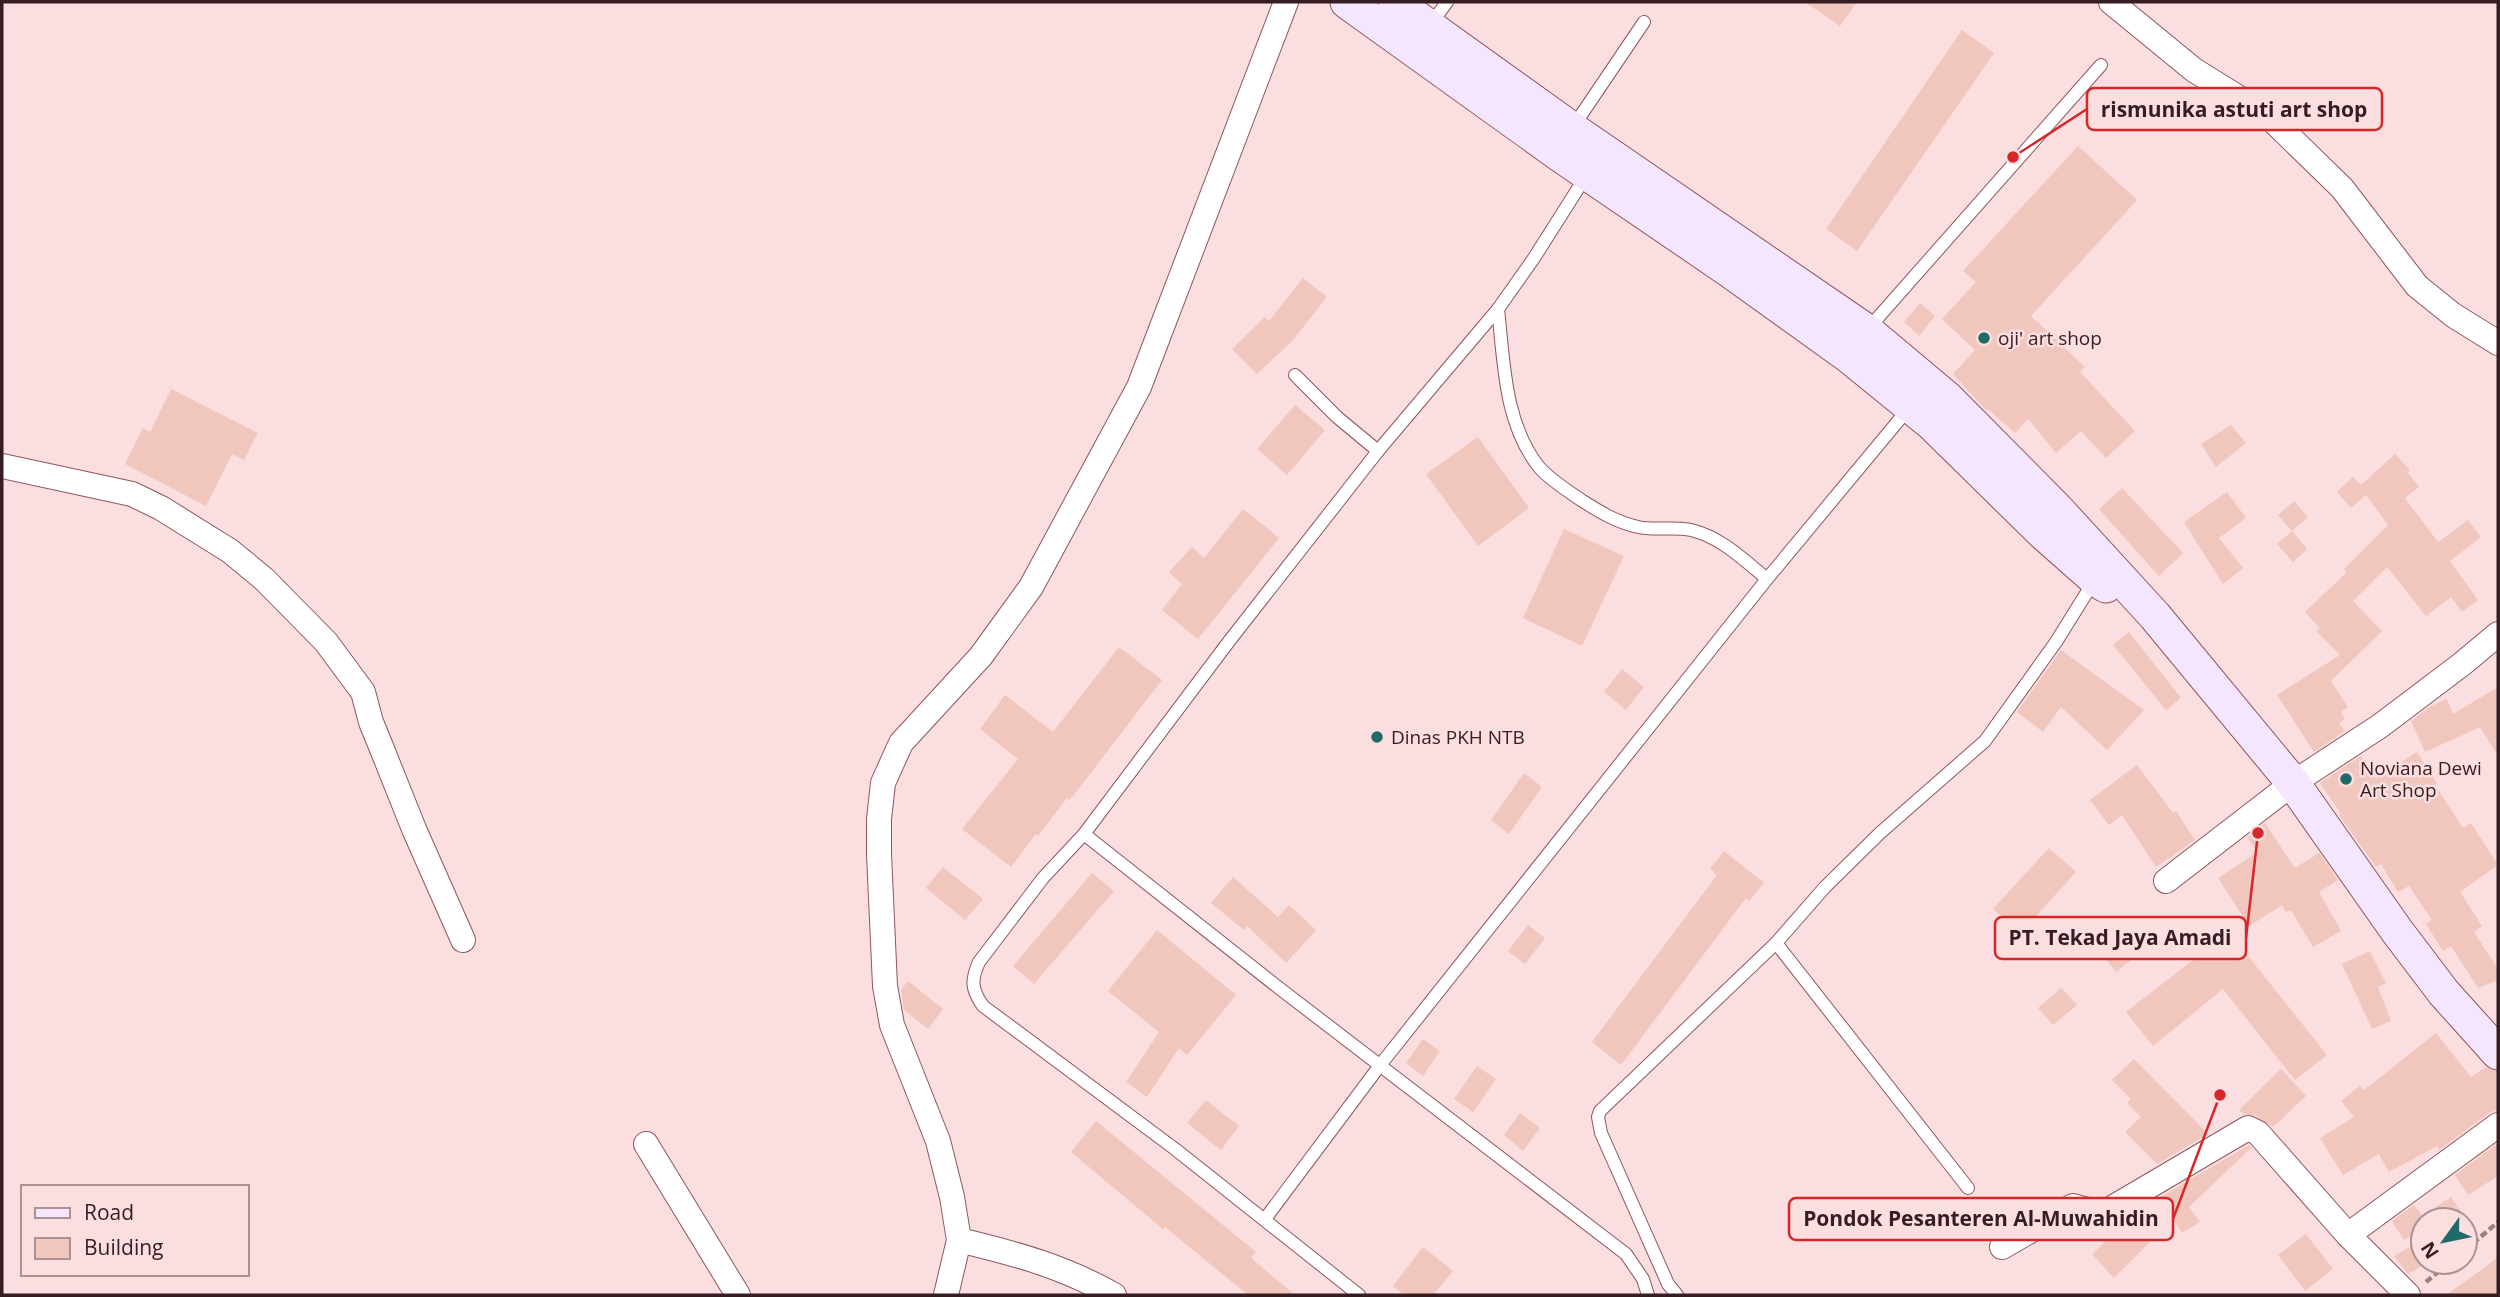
<svg xmlns="http://www.w3.org/2000/svg" width="2500" height="1297" font-family="'Open Sans',sans-serif">
<rect width="100%" height="100%" fill="#fadee0"/>
<g fill="#f1c6bd">
<path d="M 1805,2 L 1857,2 L 1840,26 Z"/>
<path d="M 1962,30 L 1994,53 L 1857,251 L 1826,229 Z"/>
<path d="M 2078,146 L 2137,200 L 2031,316 L 2085,367 L 2080,372 L 2135,431 L 2106,458 L 2081,431 L 2056,453 L 2028,419 L 2015,433 L 1988,409 L 1986,410 L 1953,374 L 1975,350 L 1942,319 L 1976,282 L 1963,271 Z"/>
<path d="M 1303,278 L 1327,297 L 1293,340 L 1257,374 L 1232,349 L 1265,317 L 1269,321 Z"/>
<path d="M 1920,303 L 1935,316 L 1919,336 L 1904,322 Z"/>
<path d="M 171,389 L 258,433 L 244,460 L 232,454 L 206,506 L 125,464 L 143,428 L 150,432 Z"/>
<path d="M 1295,405 L 1325,430 L 1287,475 L 1257,449 Z"/>
<path d="M 2231,425 L 2246,443 L 2216,467 L 2201,444 Z"/>
<path d="M 1478,437 L 1529,508 L 1478,546 L 1426,474 Z"/>
<path d="M 2395,454 L 2410,470 L 2408,473 L 2419,487 L 2405,498 L 2438,542 L 2468,520 L 2481,537 L 2450,561 L 2478,600 L 2462,612 L 2451,597 L 2426,616 L 2387,567 L 2353,601 L 2382,631 L 2331,681 L 2348,707 L 2341,712 L 2345,719 L 2339,723 L 2345,731 L 2314,752 L 2277,695 L 2340,655 L 2316,631 L 2320,628 L 2305,612 L 2347,572 L 2344,569 L 2388,525 L 2366,495 L 2351,508 L 2337,492 L 2353,477 L 2361,485 Z"/>
<path d="M 2122,488 L 2183,553 L 2159,576 L 2099,509 Z"/>
<path d="M 2227,492 L 2246,518 L 2219,538 L 2243,568 L 2223,584 L 2184,522 Z"/>
<path d="M 2294,501 L 2308,517 L 2292,531 L 2278,515 Z"/>
<path d="M 1243,509 L 1279,538 L 1198,639 L 1162,610 L 1182,584 L 1169,572 L 1192,547 L 1204,558 Z"/>
<path d="M 1564,529 L 1624,556 L 1582,646 L 1523,618 Z"/>
<path d="M 2292,531 L 2307,549 L 2293,562 L 2277,544 Z"/>
<path d="M 2129,632 L 2181,698 L 2166,710 L 2113,645 Z"/>
<path d="M 1119,647 L 1162,680 L 1070,800 L 1067,798 L 1038,836 L 1036,834 L 1011,867 L 962,829 L 1018,759 L 980,729 L 1005,695 L 1053,732 Z"/>
<path d="M 2061,650 L 2144,710 L 2107,750 L 2061,707 L 2043,732 L 2017,712 Z"/>
<path d="M 1622,669 L 1644,687 L 1626,710 L 1604,692 Z"/>
<path d="M 2498,687 L 2498,756 L 2480,727 L 2425,752 L 2411,721 L 2431,706 L 2447,699 L 2453,714 Z"/>
<path d="M 2417,752 L 2437,783 L 2435,785 L 2463,828 L 2471,823 L 2498,865 L 2460,892 L 2482,926 L 2474,932 L 2498,969 L 2498,980 L 2478,988 L 2451,946 L 2443,951 L 2426,924 L 2432,920 L 2409,886 L 2398,892 L 2381,864 L 2376,867 L 2339,815 L 2341,814 L 2320,783 L 2361,756 L 2376,779 Z"/>
<path d="M 2137,765 L 2173,813 L 2176,811 L 2195,840 L 2156,867 L 2122,815 L 2109,825 L 2090,800 Z"/>
<path d="M 1524,773 L 1542,787 L 1509,834 L 1491,820 Z"/>
<path d="M 2265,823 L 2295,868 L 2319,853 L 2338,880 L 2319,892 L 2341,931 L 2313,947 L 2291,910 L 2286,912 L 2282,905 L 2249,926 L 2218,878 L 2258,852 L 2247,837 Z"/>
<path d="M 2049,848 L 2076,872 L 2020,934 L 1993,909 Z"/>
<path d="M 1724,851 L 1764,883 L 1749,901 L 1746,898 L 1621,1065 L 1592,1042 L 1717,875 L 1710,869 Z"/>
<path d="M 943,867 L 983,899 L 965,920 L 926,888 Z"/>
<path d="M 1092,873 L 1114,891 L 1034,984 L 1013,966 Z"/>
<path d="M 1233,877 L 1278,917 L 1289,905 L 1316,930 L 1286,963 L 1247,926 L 1244,930 L 1211,903 Z"/>
<path d="M 2121,924 L 2142,951 L 2116,972 L 2095,945 Z"/>
<path d="M 1528,925 L 1545,938 L 1525,964 L 1508,951 Z"/>
<path d="M 1157,930 L 1236,995 L 1187,1055 L 1179,1048 L 1147,1097 L 1126,1082 L 1159,1032 L 1108,991 Z"/>
<path d="M 2229,932 L 2327,1055 L 2295,1080 L 2223,989 L 2153,1046 L 2126,1012 Z"/>
<path d="M 2370,951 L 2386,983 L 2378,987 L 2391,1021 L 2372,1029 L 2342,964 Z"/>
<path d="M 908,981 L 943,1009 L 928,1029 L 904,1010 L 901,990 Z"/>
<path d="M 2061,988 L 2077,1005 L 2053,1025 L 2038,1008 Z"/>
<path d="M 2436,1033 L 2471,1077 L 2486,1067 L 2498,1072 L 2498,1110 L 2489,1113 L 2439,1150 L 2437,1146 L 2389,1172 L 2379,1154 L 2343,1175 L 2320,1138 L 2354,1117 L 2341,1101 L 2360,1086 L 2364,1090 Z"/>
<path d="M 1423,1039 L 1440,1051 L 1423,1076 L 1406,1063 Z"/>
<path d="M 2134,1059 L 2208,1134 L 2157,1164 L 2125,1132 L 2141,1117 L 2127,1103 L 2131,1099 L 2112,1080 Z"/>
<path d="M 1477,1066 L 1496,1079 L 1473,1112 L 1454,1099 Z"/>
<path d="M 2281,1069 L 2306,1096 L 2273,1127 L 2255,1115 L 2243,1114 L 2239,1110 Z"/>
<path d="M 1206,1100 L 1239,1126 L 1221,1150 L 1187,1123 Z"/>
<path d="M 1520,1113 L 1540,1128 L 1523,1151 L 1504,1135 Z"/>
<path d="M 1096,1121 L 1256,1252 L 1251,1258 L 1295,1295 L 1248,1295 L 1165,1227 L 1163,1229 L 1071,1152 Z"/>
<path d="M 2498,1143 L 2498,1176 L 2468,1195 L 2455,1175 Z"/>
<path d="M 2249,1145 L 2251,1148 L 2189,1207 L 2200,1222 L 2182,1233 L 2173,1219 L 2114,1278 L 2092,1254 L 2135,1212 Z"/>
<path d="M 2451,1197 L 2467,1220 L 2423,1220 L 2423,1228 L 2404,1240 L 2392,1221 L 2414,1205 L 2422,1216 Z"/>
<path d="M 2306,1234 L 2333,1269 L 2305,1291 L 2278,1255 Z"/>
<path d="M 2413,1245 L 2424,1265 L 2408,1274 L 2394,1256 Z"/>
<path d="M 1423,1247 L 1453,1271 L 1433,1295 L 1404,1295 L 1393,1286 Z"/>
<path d="M 2498,1257 L 2498,1295 L 2446,1295 L 2481,1270 Z"/>
</g>
<g fill="none" stroke-linecap="round" stroke-linejoin="round">
<g stroke="#8f555d" stroke-width="14">
<g id="service">
<path d="M 1430,25 L 1447,2"/>
<path d="M 1573,127 L 1644,22"/>
<path d="M 1498,309 C 1504,362 1504,423 1539,467 C 1550,480 1567,490 1581,500 C 1600,512 1616,522 1638,527 C 1655,531 1674,526 1691,530 C 1721,537 1744,560 1767,579"/>
<path d="M 1867,330 L 2101,65"/>
<path d="M 1295,375 L 1337,417 L 1378,451"/>
<path d="M 1084,834 L 1279,988 L 1626,1254 L 1643,1279 L 1648,1295"/>
<path d="M 1776,943 L 1968,1188"/>
<path d="M 1265,1219 L 1381,1064 L 1767,579 L 1909,408"/>
<path d="M 1359,1295 L 1175,1149 L 983,1006 C 971,989 971,980 979,962 L 1043,878 L 1084,834 L 1230,640 L 1378,451 L 1498,309 L 1534,258 L 1586,176"/>
<path d="M 1677,1295 L 1668,1284 L 1601,1133 L 1598,1117 L 1600,1111 L 1776,943 L 1825,887 L 1880,833 L 1985,741 L 2056,642 L 2094,581"/>
</g>
</g>
<g stroke="#8f555d" stroke-width="26">
<g id="minor">
<path d="M 2111,2 L 2194,70 L 2268,116 L 2342,188 L 2417,286 L 2453,315 L 2498,343"/>
<path d="M 2,466 L 132,494 L 161,508 L 230,551 L 264,579 L 326,642 L 363,692 L 371,722 L 382,749 L 414,829 L 463,940"/>
<path d="M 2166,881 L 2293,783 L 2380,726 L 2462,664 L 2498,634"/>
<path d="M 646,1144 L 738,1295"/>
<path d="M 2348,1235 L 2498,1125"/>
<path d="M 959,1240 C 1017,1254 1062,1266 1114,1295"/>
<path d="M 2002,1247 L 2073,1206 L 2096,1212 L 2107,1211 L 2248,1128 L 2258,1133 L 2348,1235 L 2408,1295"/>
<path d="M 946,1295 L 959,1240 L 952,1197 L 938,1141 L 892,1025 L 885,986 L 879,854 L 879,819 L 883,783 L 901,743 L 981,656 L 1031,587 L 1139,387 L 1286,2"/>
</g>
</g>
<g stroke="#8f555d" stroke-width="35">
<g id="secondary">
<path d="M 1347,2 L 1560,155 L 1730,271 L 1847,355 L 1932,424 L 2043,533 L 2095,579 L 2106,586"/>
<path d="M 1395,2 L 1572,129 L 1867,331 L 1948,399 L 2057,509 L 2155,616 L 2293,783 L 2397,931 L 2444,993 L 2498,1053"/>
</g>
</g>
<g stroke="#9c8184" stroke-width="4.5" stroke-dasharray="7 3.5" stroke-linecap="butt">
<path d="M 2465,1250 L 2498,1222"/>
<path d="M 2426,1282 L 2450,1262"/>
</g>
<use href="#service" stroke="#fff" stroke-width="12"/>
<use href="#minor" stroke="#fff" stroke-width="24"/>
<use href="#secondary" stroke="#f4e6fe" stroke-width="33"/>
</g>
<g fill="#206b69" stroke="#fadee0" stroke-width="2.5">
<circle cx="1984" cy="338" r="7"/>
<circle cx="1377" cy="737" r="7"/>
<circle cx="2346" cy="779" r="7"/>
</g>
<g text-anchor="middle" stroke-width="5" stroke-linejoin="round" paint-order="stroke">
<g font-size="19" fill="#361d21" stroke="#fadee0" text-anchor="start">
<text x="1998" y="345">oji' art shop</text>
<text x="1391" y="744">Dinas PKH NTB</text>
<text x="2360" y="775">Noviana Dewi<tspan x="2360" dy="22">Art Shop</tspan></text>
</g>
</g>
<path fill="none" stroke="#d62828" stroke-width="2.5" d="M2013 157L2087 109M2258 833L2246 938M2220 1095L2173 1219"/>
<g fill="#d62828" stroke="#fadee0" stroke-width="2.5">
<circle cx="2013" cy="157" r="7"/>
<circle cx="2258" cy="833" r="7"/>
<circle cx="2220" cy="1095" r="7"/>
</g>
<g fill="#fadee0" stroke="#d62828" stroke-width="2.5">
<rect x="2087" y="88" width="295" height="42" rx="7"/>
<rect x="1995" y="917" width="251" height="42" rx="7"/>
<rect x="1789" y="1198" width="384" height="42" rx="7"/>
</g>
<g font-size="21" text-anchor="middle" font-weight="bold" fill="#361d21">
<text x="2234" y="117">rismunika astuti art shop</text>
<text x="2120" y="945">PT. Tekad Jaya Amadi</text>
<text x="1981" y="1226">Pondok Pesanteren Al-Muwahidin</text>
</g>
<rect width="2500" height="1297" fill="none" stroke="#361d21" stroke-width="7"/>
<rect x="21" y="1185" width="228" height="91" fill="#fadee0" stroke="#ac9194" stroke-width="2"/>
<rect x="35" y="1208" width="35" height="10" fill="#f4e6fe" stroke="#ac9194" stroke-width="2"/>
<text x="84" y="1220" font-size="21" fill="#361d21">Road</text>
<rect x="35" y="1238" width="35" height="21" fill="#f1c6bd" stroke="#ac9194" stroke-width="2"/>
<text x="84" y="1255" font-size="21" fill="#361d21">Building</text>
<g transform="translate(2444 1241) rotate(237)"><circle r="33" fill="#fadee0" stroke="#ac9194" stroke-width="2"/>
<path d="M0-5L12 26L0 18L-12 26Z" fill="#206b69"/>
<text y="-10" font-size="19" font-weight="bold" text-anchor="middle" fill="#361d21">N</text>
</g>
</svg>
